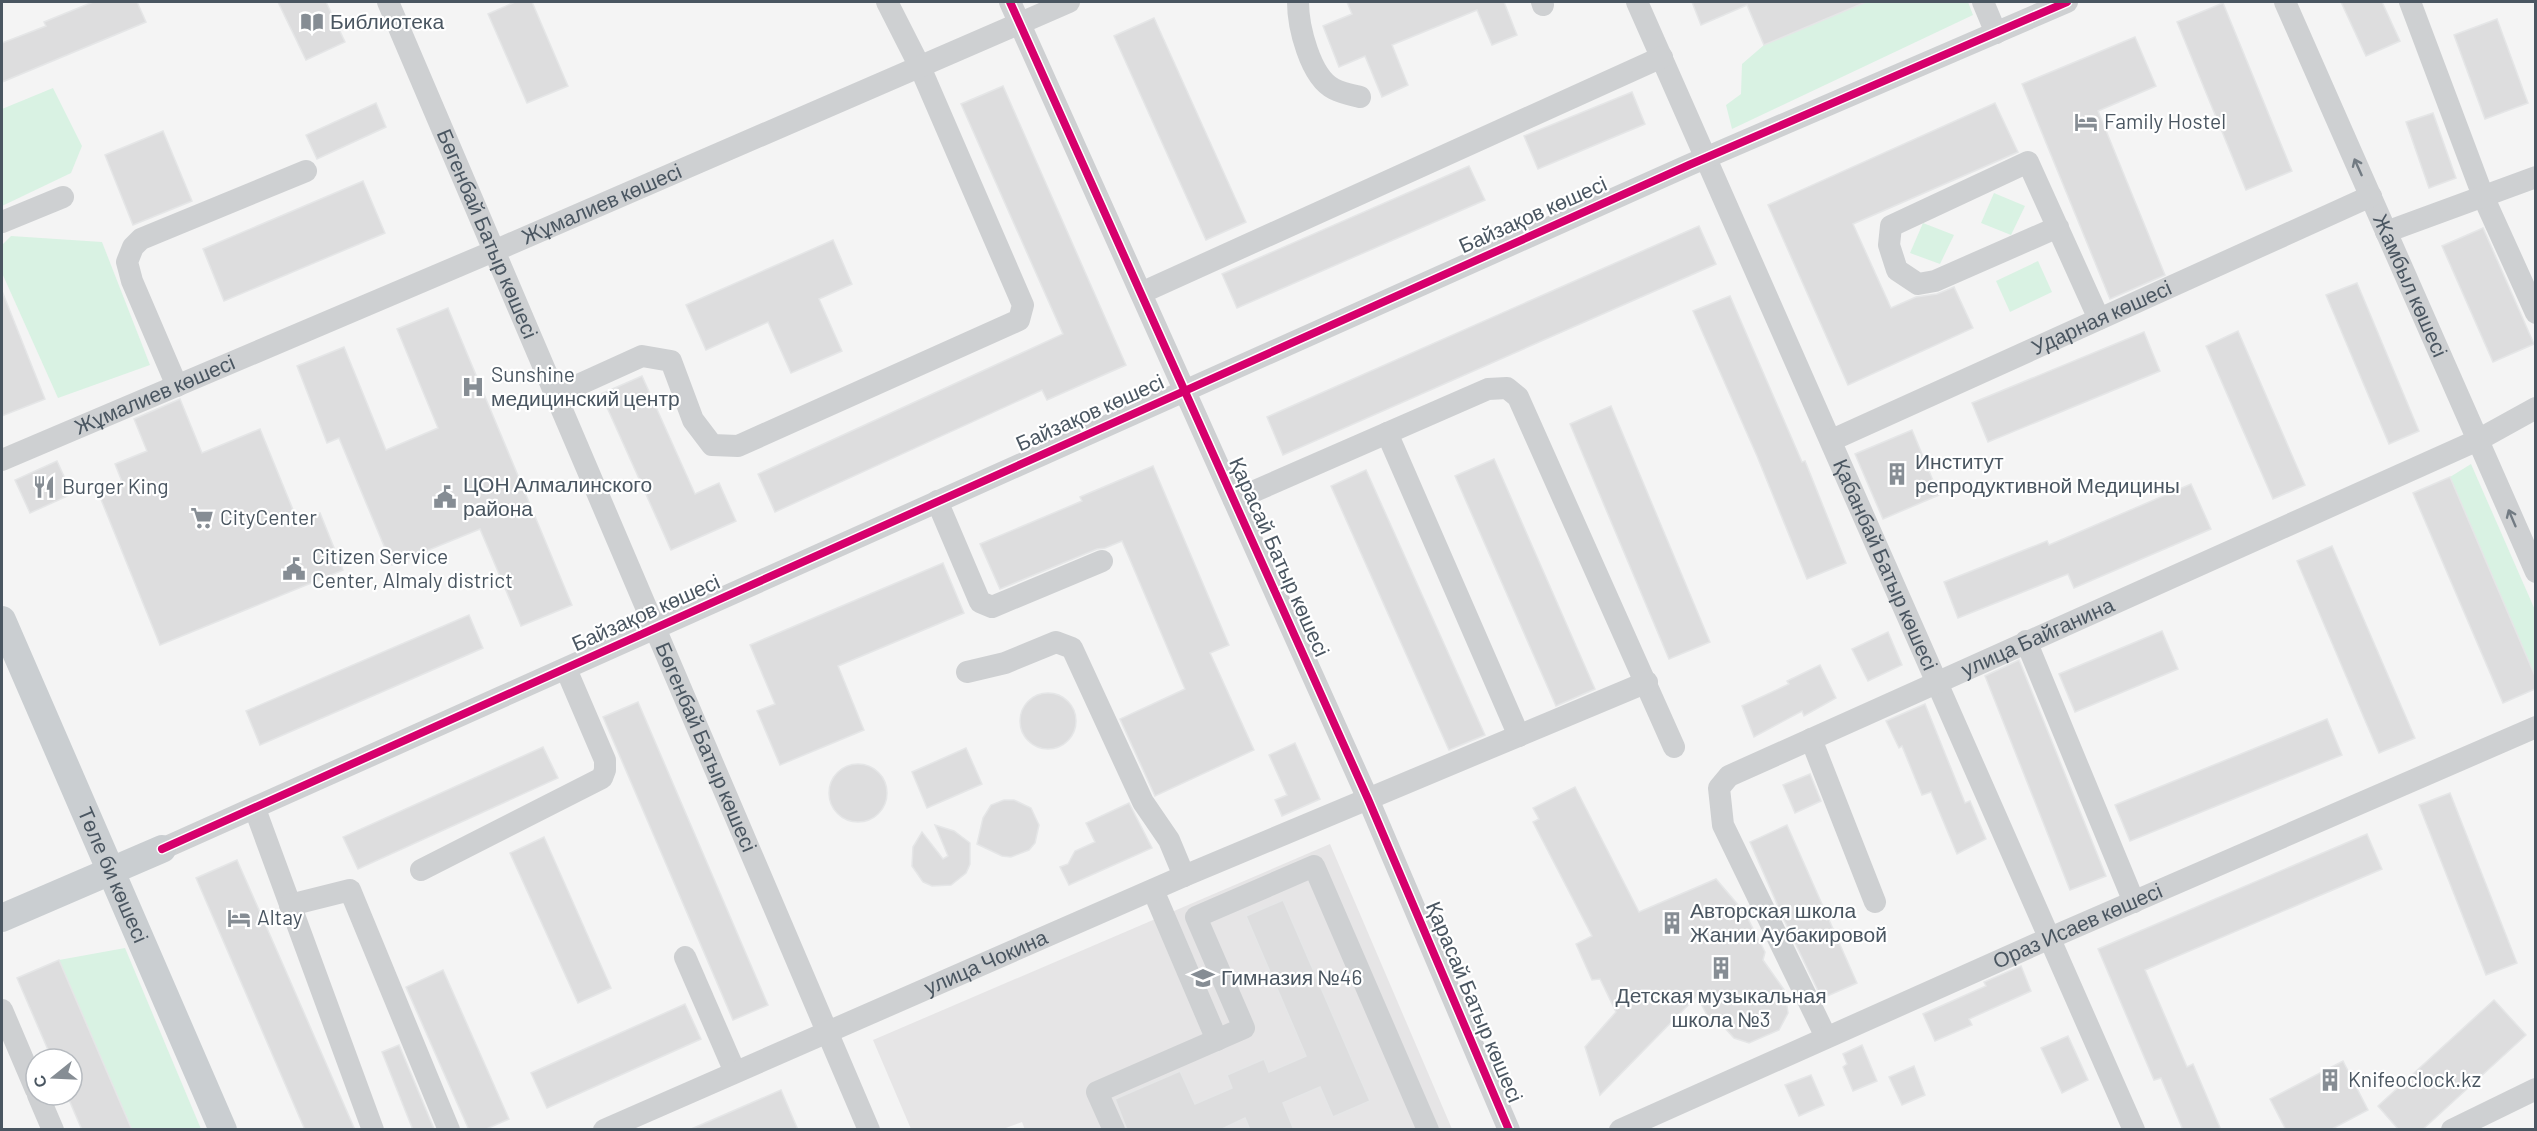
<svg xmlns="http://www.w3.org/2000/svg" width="2537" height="1131" font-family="Barlow,sans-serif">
<rect width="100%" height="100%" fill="#f4f4f4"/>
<path fill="#e6e5e6" d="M 1330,844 L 1452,1129 L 1025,1130 L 1022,1122 L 1003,1129 L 911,1129 L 873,1040 Z"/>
<g fill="#d9f2e3">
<path d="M 1866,2 L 1968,2 L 1973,15 L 1732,129 L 1726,105 L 1741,94 L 1742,64 L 1764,45 Z"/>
<path d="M 53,88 L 82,146 L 71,173 L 2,206 L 2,109 Z"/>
<path d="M 1994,193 L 2025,206 L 2011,235 L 1981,223 Z"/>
<path d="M 1923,223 L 1954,235 L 1940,264 L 1910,253 Z"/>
<path d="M 11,236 L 102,242 L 150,365 L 58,398 L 2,273 L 2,245 Z"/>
<path d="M 2038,261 L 2052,292 L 2010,312 L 1996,281 Z"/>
<path d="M 2471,464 L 2535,610 L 2535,676 L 2450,477 Z"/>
<path d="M 125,948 L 201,1129 L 132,1129 L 59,960 Z"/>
</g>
<g fill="#ddddde" stroke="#e5e6e7" stroke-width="1.5">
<path d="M 93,2 L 137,2 L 146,22 L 2,82 L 2,43 L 46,26 L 44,22 Z"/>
<path d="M 278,2 L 326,2 L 345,42 L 306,60 Z"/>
<path d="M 515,2 L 532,2 L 568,86 L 527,103 L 488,14 Z"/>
<path d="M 1347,2 L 1504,2 L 1517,35 L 1492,45 L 1477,10 L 1392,45 L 1408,85 L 1382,97 L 1365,56 L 1339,67 L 1323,26 L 1352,14 Z"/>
<path d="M 1692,2 L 1866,2 L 1764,45 L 1747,5 L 1701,25 Z"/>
<path d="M 2341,2 L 2382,2 L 2400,41 L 2366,56 Z"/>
<path d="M 2223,3 L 2292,171 L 2246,190 L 2177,22 Z"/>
<path d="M 1154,18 L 1246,222 L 1206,240 L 1114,36 Z"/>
<path d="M 2497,19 L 2528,103 L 2485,119 L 2454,35 Z"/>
<path d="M 2135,37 L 2156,86 L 2098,111 L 2165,275 L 2110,299 L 2022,84 Z"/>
<path d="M 1003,86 L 1126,365 L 1047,400 L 1042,390 L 775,512 L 758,474 L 1063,334 L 961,104 Z"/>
<path d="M 1632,92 L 1645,124 L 1538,169 L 1524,136 Z"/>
<path d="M 376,103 L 386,127 L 317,159 L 306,135 Z"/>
<path d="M 1995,103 L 2018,152 L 1853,224 L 1891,308 L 1916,297 L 1937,294 L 1954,287 L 1973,328 L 1848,385 L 1768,205 Z"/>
<path d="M 2433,113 L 2456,178 L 2429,188 L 2406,122 Z"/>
<path d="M 163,131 L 192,201 L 133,225 L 105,155 Z"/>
<path d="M 1469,166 L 1485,200 L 1237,308 L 1222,274 Z"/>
<path d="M 363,181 L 385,233 L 224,301 L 203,249 Z"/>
<path d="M 1699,226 L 1716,264 L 1283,455 L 1267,417 Z"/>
<path d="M 2483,228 L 2534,344 L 2493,362 L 2442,246 Z"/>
<path d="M 833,240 L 852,284 L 819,299 L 842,351 L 791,373 L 768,322 L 706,350 L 686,305 Z"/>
<path d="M 2357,283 L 2419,431 L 2389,444 L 2326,295 Z"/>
<path d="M 2,291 L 45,399 L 2,416 Z"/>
<path d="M 1730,296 L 1802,462 L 1805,461 L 1846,563 L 1807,579 L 1757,456 L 1693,311 Z"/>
<path d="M 448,308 L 572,605 L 521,626 L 480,529 L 392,565 L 339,438 L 327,443 L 297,366 L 344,347 L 386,450 L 438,428 L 397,329 Z"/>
<path d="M 2238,331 L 2305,485 L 2273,499 L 2206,346 Z"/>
<path d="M 2144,332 L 2160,371 L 1988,442 L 1972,403 Z"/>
<path d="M 642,376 L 695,494 L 719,483 L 736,521 L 671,550 L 601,394 Z"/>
<path d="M 180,399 L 202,453 L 260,429 L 298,522 L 320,513 L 343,570 L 160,645 L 100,497 L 124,487 L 115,464 L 147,451 L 134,419 Z"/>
<path d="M 1611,406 L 1710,642 L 1669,659 L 1570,424 Z"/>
<path d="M 1912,430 L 1939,495 L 1883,519 L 1855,454 Z"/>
<path d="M 1494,459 L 1595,689 L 1556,706 L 1455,476 Z"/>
<path d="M 57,461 L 72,494 L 30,513 L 15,480 Z"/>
<path d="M 1153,466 L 1229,645 L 1210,653 L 1254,750 L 1155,796 L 1120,719 L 1185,689 L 1122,541 L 1105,548 L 1097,549 L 1000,589 L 980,544 L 1082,501 L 1080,497 Z"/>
<path d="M 1366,470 L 1485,735 L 1449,750 L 1331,486 Z"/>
<path d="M 2450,477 L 2535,676 L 2535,689 L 2503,703 L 2413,493 Z"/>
<path d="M 2191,484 L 2211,529 L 2074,588 L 2068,574 L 1958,618 L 1944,582 L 2047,541 L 2049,545 Z"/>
<path d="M 2332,546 L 2415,738 L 2379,753 L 2297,561 Z"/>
<path d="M 943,563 L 964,613 L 838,666 L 864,730 L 780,765 L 757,711 L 775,704 L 750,645 Z"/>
<path d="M 469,615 L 483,648 L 260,745 L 246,711 Z"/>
<path d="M 2162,631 L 2178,669 L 2075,712 L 2059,674 Z"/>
<path d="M 1888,632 L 1902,665 L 1868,681 L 1852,649 Z"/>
<path d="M 2019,660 L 2106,876 L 2070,890 L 1985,676 Z"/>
<path d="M 1820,665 L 1836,698 L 1804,716 L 1802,711 L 1754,737 L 1742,706 L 1789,684 L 1787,681 Z"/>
<circle cx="1048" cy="721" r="28"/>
<path d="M 638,702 L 768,1005 L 733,1020 L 603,717 Z"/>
<path d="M 1925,704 L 1965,803 L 1970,801 L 1986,839 L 1957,854 L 1931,792 L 1922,795 L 1902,746 L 1899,748 L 1886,721 Z"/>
<path d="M 2327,719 L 2342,755 L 2130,841 L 2115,805 Z"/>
<path d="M 1295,743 L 1320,799 L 1282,816 L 1275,800 L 1287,795 L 1269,755 Z"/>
<path d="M 543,747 L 558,778 L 358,869 L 343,837 Z"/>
<path d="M 966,748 L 982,784 L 927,808 L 912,772 Z"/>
<circle cx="858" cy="793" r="29"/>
<path d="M 1810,774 L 1821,801 L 1795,813 L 1783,785 Z"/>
<path d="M 1575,787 L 1639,912 L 1716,879 L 1745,913 L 1765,952 L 1763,960 L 1785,991 L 1788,1013 L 1779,1030 L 1749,1043 L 1734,1038 L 1713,1015 L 1708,1017 L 1697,996 L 1600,1095 L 1585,1047 L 1616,1012 L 1600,979 L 1592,980 L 1576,944 L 1592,936 L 1533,822 L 1539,819 L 1533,808 Z"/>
<path d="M 2450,793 L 2517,963 L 2486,975 L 2419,805 Z"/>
<path d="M 1004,800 L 1014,800 L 1031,808 L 1039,825 L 1035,843 L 1029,850 L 1011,857 L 1002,856 L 977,844 L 983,818 L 991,805 Z"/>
<path d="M 1129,803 L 1152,848 L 1069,885 L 1060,867 L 1068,864 L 1075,851 L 1095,842 L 1086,823 Z"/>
<path d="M 935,825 L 954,831 L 970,843 L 970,864 L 966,873 L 951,885 L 932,886 L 923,882 L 912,866 L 913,847 L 922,832 L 943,859 L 948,856 Z"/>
<path d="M 1787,825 L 1857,983 L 1825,997 L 1821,997 L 1785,922 L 1750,842 Z"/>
<path d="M 2367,834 L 2382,869 L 2145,970 L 2187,1067 L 2193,1064 L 2221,1130 L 2183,1130 L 2161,1078 L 2154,1080 L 2098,949 Z"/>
<path d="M 544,837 L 611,988 L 578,1003 L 510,853 Z"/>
<path d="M 237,860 L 288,976 L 355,1130 L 305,1130 L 196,878 Z"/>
<path d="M 1283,900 L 1370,1101 L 1333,1117 L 1320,1087 L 1283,1103 L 1294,1130 L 1250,1130 L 1245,1118 L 1220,1130 L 1127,1130 L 1115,1099 L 1180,1071 L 1195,1104 L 1232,1088 L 1227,1075 L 1264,1059 L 1269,1072 L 1306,1056 L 1246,916 Z"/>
<path d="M 59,960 L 132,1130 L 82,1130 L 67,1095 L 72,1095 L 72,1059 L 52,1059 L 17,978 Z"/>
<path d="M 2021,966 L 2031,991 L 1969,1019 L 1972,1025 L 1935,1041 L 1923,1014 L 1986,986 L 1984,982 Z"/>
<path d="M 443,970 L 509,1119 L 484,1130 L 469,1130 L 406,987 Z"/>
<path d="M 2494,1000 L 2526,1035 L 2422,1130 L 2399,1130 L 2378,1106 Z"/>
<path d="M 685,1004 L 701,1039 L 547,1108 L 531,1073 Z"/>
<path d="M 2068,1036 L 2088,1080 L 2062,1093 L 2041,1048 Z"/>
<path d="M 399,1045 L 434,1129 L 434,1130 L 413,1130 L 382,1052 Z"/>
<path d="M 1862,1045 L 1877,1081 L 1853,1091 L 1843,1067 L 1847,1064 L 1843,1054 Z"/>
<path d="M 2343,1061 L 2368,1110 L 2330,1130 L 2286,1130 L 2270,1099 Z"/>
<path d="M 1914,1066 L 1925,1095 L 1902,1105 L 1889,1077 Z"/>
<path d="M 1811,1075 L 1824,1105 L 1799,1116 L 1785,1085 Z"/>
<path d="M 781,1090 L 798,1130 L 689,1130 Z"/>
</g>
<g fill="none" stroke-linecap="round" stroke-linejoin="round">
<g stroke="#ced0d2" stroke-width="22">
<path id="s1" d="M 388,2 L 869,1130"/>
<path d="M 1010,2 L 1368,799 L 1509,1130"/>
<path d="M 1298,2 C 1298,26 1310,77 1334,89 C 1342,93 1352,95 1360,97"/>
<path d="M 1542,2 L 1543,5"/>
<path id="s2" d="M 1637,2 L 2134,1130"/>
<path d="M 1983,2 L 1996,33"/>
<path id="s3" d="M 2285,2 L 2536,572"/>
<path d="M 2410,2 L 2483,196 L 2536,313"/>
<path d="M 2,222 L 63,197"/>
<path d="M 2058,227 L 1935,281 L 1918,284 L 1897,270 L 1889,245 L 1891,226 L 2028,162 L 2099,319"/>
<path d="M 2386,232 L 2536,177"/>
<path d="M 1141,293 L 1662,57"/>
<path d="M 177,386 L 132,281 L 127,262 L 133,247 L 141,239 L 306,171"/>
<path d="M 556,395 L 642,356 L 671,361 L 693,420 L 712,445 L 738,446 L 1019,320 L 1023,305 L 920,67 L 887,2"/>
<path d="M 1387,433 L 1519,736"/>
<path id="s4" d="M 1832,440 L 2371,196"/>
<path id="s5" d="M 2,460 L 494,251 L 1069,2"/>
<path d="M 1234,500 L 1488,389 L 1507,388 L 1518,397 L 1674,747"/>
<path d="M 937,501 L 980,602 L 992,607 L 1102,561"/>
<path d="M 2026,641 L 2134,902"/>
<path d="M 967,672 L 1005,663 L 1056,642 L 1072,648 L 1143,802 L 1169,840 L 1184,876"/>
<path d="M 1811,739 L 1875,902"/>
<path d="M 255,809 L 373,1130"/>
<path d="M 162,849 L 1689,165 L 2067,2"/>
<path d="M 421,870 L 602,778 L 605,770 L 605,760 L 566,669"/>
<path d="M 1153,890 L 1217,1040"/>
<path d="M 290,905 L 350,890 L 449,1130"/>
<path d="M 685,957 L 735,1072"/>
<path d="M 2,1010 L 36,1090"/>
<path id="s6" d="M 1826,1037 L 1723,825 L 1719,788 L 1729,776 L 2478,440 L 2536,408"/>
<path d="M 38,1095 L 53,1130"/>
<path id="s7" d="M 604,1130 L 1184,876 L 1647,682"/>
<path d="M 1114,1130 L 1097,1092 L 1244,1028 L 1196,917 L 1314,866 L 1428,1130"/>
<path id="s8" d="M 1620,1130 L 2050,938 L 2536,727"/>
<path d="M 2452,1130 L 2536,1089"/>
</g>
<g stroke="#caced1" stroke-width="28">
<path id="s9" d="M 2,620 L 223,1130"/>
<path d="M 2,918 L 162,849"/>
</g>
<g stroke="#fff" stroke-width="11">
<g id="cycleway">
<path d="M 1010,2 L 1368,799 L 1509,1130"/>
<path d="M 162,849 L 1689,165 L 2067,2"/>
</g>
</g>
<use href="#cycleway" stroke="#d6006c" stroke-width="8"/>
</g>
<defs><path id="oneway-shaft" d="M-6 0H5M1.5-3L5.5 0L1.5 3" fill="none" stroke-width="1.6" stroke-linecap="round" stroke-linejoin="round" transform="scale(1.5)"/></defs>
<g stroke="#727b83">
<use href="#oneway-shaft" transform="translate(2358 167) rotate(-114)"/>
<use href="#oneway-shaft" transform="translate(2512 518) rotate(-113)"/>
</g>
<defs>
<g id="library-bare" transform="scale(1.8)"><path d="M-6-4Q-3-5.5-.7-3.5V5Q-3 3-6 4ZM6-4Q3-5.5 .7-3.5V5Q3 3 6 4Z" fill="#868d94" stroke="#fff" stroke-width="2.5" paint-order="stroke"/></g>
<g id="hotel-bare" transform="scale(1.8)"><path d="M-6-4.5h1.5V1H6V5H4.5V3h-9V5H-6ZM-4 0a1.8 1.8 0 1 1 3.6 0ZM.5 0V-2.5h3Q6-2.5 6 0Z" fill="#868d94" stroke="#fff" stroke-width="2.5" paint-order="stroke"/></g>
<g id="hospital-bare" transform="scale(1.8)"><path d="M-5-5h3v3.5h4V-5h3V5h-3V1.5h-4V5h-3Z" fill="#868d94" stroke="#fff" stroke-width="2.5" paint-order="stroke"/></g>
<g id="building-bare" transform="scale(1.8)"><path d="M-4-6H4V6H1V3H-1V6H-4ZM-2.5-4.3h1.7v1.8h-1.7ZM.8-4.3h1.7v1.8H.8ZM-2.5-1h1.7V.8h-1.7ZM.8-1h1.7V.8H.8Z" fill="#868d94" stroke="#fff" stroke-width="2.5" paint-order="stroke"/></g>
<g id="restaurant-bare" transform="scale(1.8)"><path d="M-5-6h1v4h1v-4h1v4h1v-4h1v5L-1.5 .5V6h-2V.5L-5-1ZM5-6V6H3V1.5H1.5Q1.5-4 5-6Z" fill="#868d94" stroke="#fff" stroke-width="2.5" paint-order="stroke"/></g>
<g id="civic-bare" transform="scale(1.8)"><path d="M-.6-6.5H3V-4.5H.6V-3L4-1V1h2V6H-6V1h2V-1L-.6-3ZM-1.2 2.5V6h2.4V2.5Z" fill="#868d94" stroke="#fff" stroke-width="2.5" paint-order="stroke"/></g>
<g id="supermarket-bare" transform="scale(1.8)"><path d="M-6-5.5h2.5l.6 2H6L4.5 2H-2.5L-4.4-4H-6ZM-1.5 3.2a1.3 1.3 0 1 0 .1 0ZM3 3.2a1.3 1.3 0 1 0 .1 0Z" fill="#868d94" stroke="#fff" stroke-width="2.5" paint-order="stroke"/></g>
<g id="university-bare" transform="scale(1.8)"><path d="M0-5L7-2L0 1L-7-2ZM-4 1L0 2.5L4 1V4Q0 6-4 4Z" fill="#868d94" stroke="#fff" stroke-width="2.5" paint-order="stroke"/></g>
</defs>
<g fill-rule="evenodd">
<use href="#library-bare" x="312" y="22"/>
<use href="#hotel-bare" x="2086" y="122"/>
<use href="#hospital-bare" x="473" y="387"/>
<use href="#building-bare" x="1897" y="474"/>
<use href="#restaurant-bare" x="44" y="487"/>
<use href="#civic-bare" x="445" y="497"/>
<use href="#supermarket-bare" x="202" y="518"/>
<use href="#civic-bare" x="294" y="569"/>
<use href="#hotel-bare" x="239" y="918"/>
<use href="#building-bare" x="1672" y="923"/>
<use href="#building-bare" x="1721" y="968"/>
<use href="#university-bare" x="1203" y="978"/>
<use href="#building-bare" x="2330" y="1080"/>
</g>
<g text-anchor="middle" stroke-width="4.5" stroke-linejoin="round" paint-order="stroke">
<g font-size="21" fill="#4a5661" stroke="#fff" text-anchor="start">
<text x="330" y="29">Библиотека</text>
<text x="2104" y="129">Family Hostel</text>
<text x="491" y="382">Sunshine<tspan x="491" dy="24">медицинский центр</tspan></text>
<text x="1915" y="469">Институт<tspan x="1915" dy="24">репродуктивной Медицины</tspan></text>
<text x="463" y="492">ЦОН Алмалинского<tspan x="463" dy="24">района</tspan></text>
<text x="62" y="494">Burger King</text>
<text x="220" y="525">CityCenter</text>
<text x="312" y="564">Citizen Service<tspan x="312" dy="24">Center, Almaly district</tspan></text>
<text x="1690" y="918">Авторская школа<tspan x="1690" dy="24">Жании Аубакировой</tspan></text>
<text x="257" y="925">Altay</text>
<text x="1221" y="985">Гимназия №46</text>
<text x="1721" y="1003" text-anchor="middle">Детская музыкальная<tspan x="1721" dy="24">школа №3</tspan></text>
<text x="2348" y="1087">Knifeoclock.kz</text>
</g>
<g font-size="21" fill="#4a5661" stroke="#fff">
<text dy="7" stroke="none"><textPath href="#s5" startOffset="652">Жұмалиев көшесі</textPath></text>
<text transform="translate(1533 215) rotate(-24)" y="7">Байзақов көшесі</text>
<text dy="7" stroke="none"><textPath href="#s1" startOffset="252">Бөгенбай Батыр көшесі</textPath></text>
<text dy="7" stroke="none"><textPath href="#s3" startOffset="310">Жамбыл көшесі</textPath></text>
<text dy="7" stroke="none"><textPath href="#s4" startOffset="296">Ударная көшесі</textPath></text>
<text dy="7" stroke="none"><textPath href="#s5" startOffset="166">Жұмалиев көшесі</textPath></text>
<text transform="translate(1090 413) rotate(-24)" y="7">Байзақов көшесі</text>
<text transform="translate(1279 557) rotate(66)" y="7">Қарасай Батыр көшесі</text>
<text dy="7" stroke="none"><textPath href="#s2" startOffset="615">Қабанбай Батыр көшесі</textPath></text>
<text transform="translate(646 613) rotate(-24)" y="7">Байзақов көшесі</text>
<text dy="7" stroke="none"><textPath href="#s6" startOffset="627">улица Байганина</textPath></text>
<text dy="7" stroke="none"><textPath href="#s1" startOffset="810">Бөгенбай Батыр көшесі</textPath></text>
<text dy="7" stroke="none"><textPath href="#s9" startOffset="278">Төле би көшесі</textPath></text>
<text dy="7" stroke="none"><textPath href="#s8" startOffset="501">Ораз Исаев көшесі</textPath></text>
<text dy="7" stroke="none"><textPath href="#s7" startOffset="417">улица Чокина</textPath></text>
<text transform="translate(1474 1002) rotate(67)" y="7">Қарасай Батыр көшесі</text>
</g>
</g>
<rect width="2537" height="1131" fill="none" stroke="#4a5661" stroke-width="6"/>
<g transform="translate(54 1077) rotate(252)"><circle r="28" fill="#ffffff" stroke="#b7bbc0" stroke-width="1.5"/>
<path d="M0-4.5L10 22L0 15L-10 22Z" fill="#868d94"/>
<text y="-9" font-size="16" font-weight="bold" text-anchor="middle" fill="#4a5661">С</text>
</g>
</svg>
